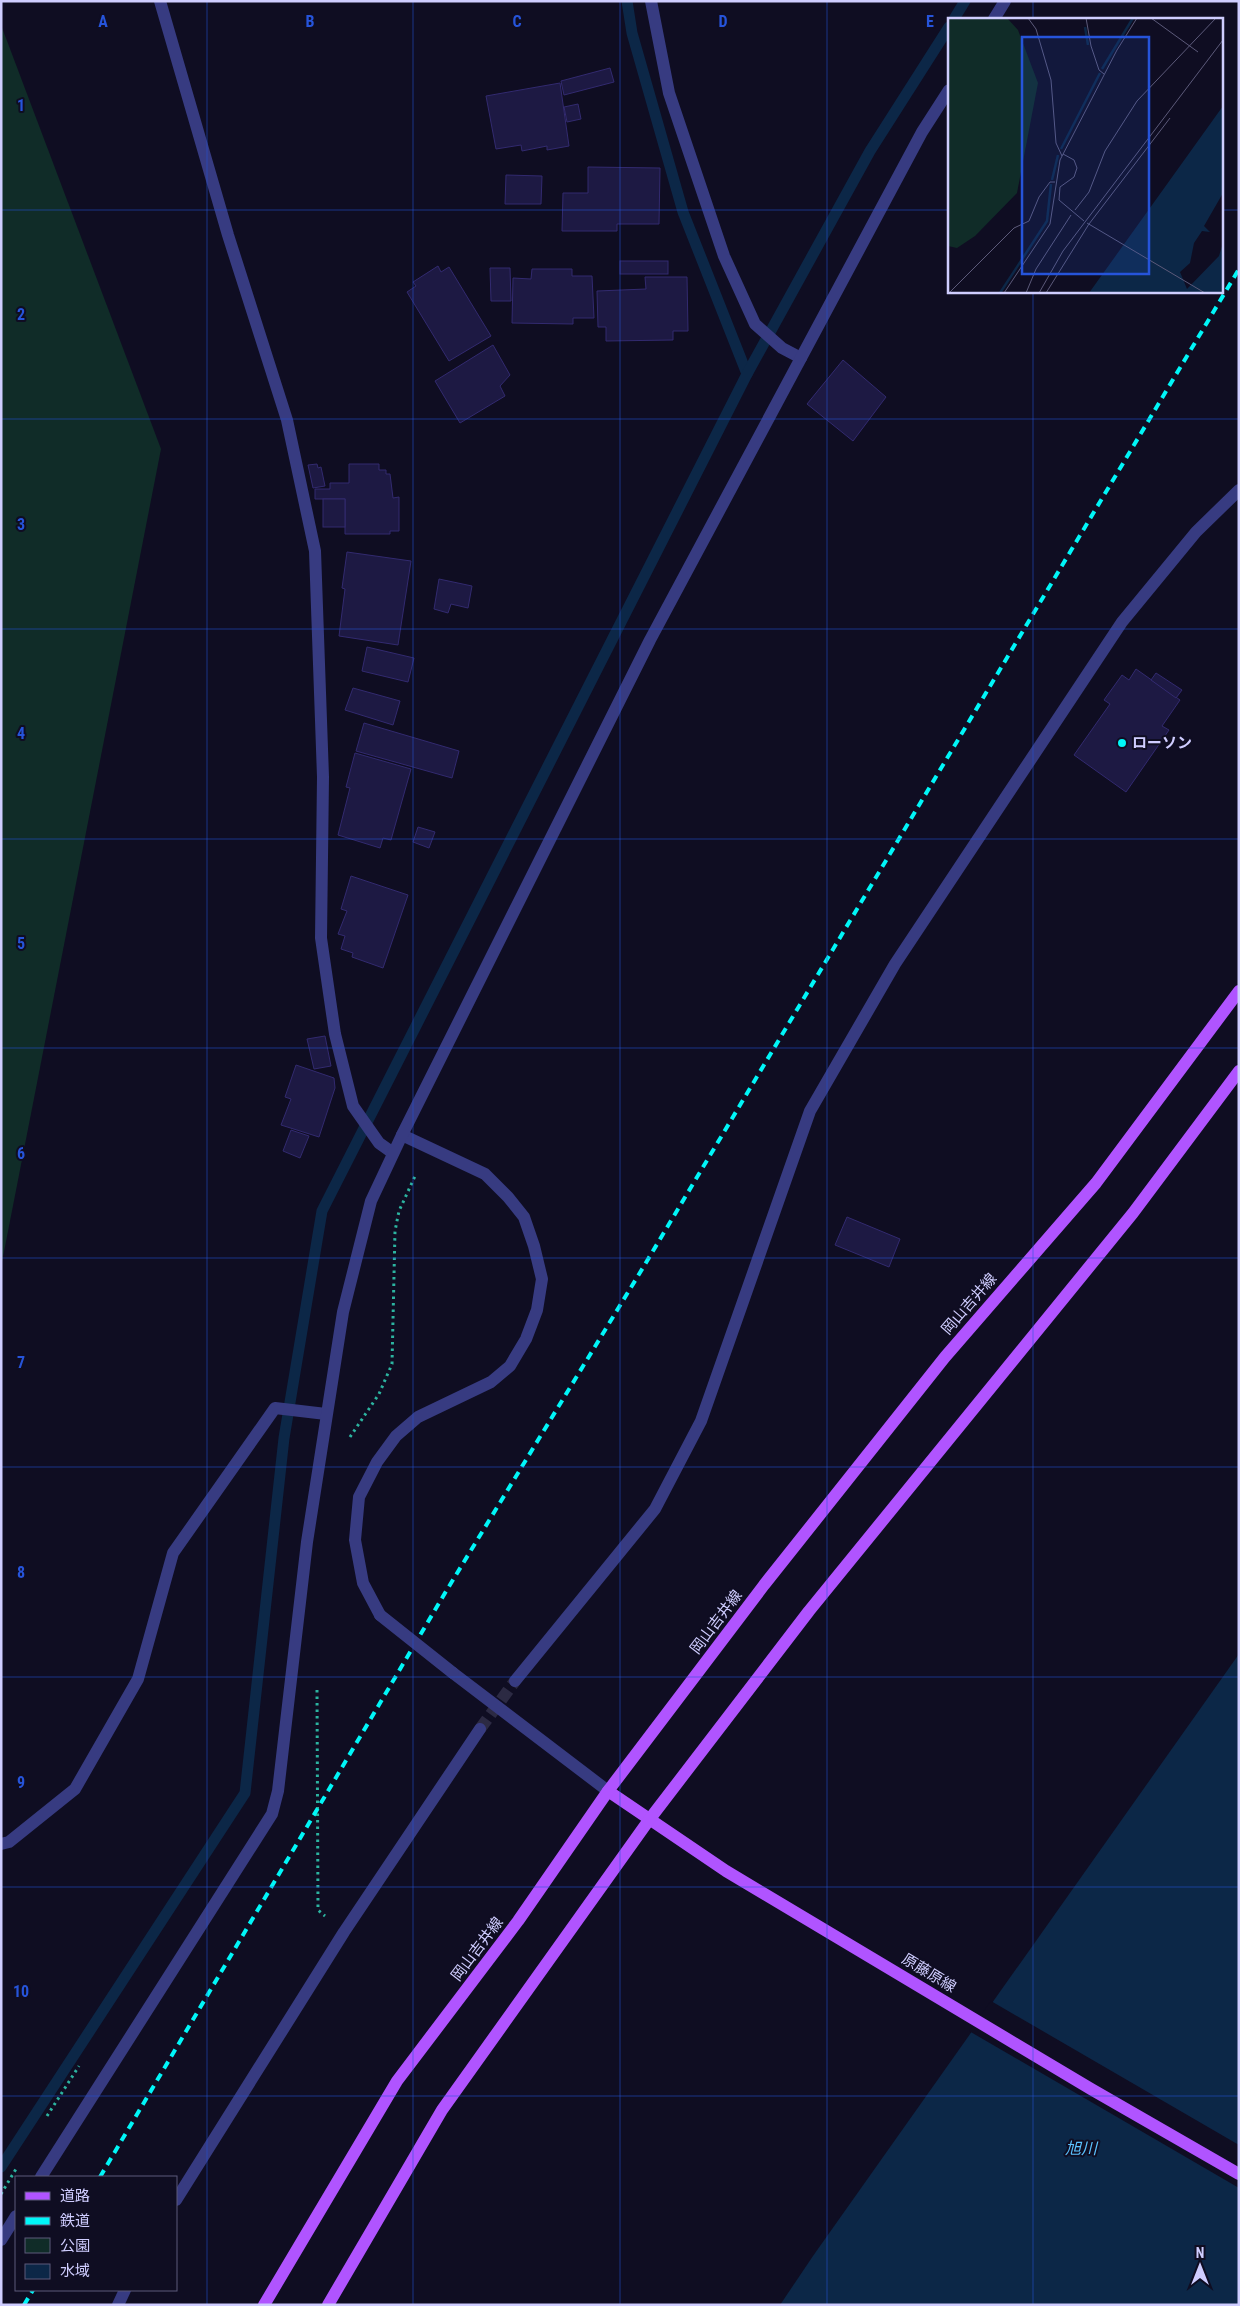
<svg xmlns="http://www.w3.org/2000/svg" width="1240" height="2306" font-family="'Roboto Condensed','Noto Sans JP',sans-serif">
<rect width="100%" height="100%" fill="#0f0d22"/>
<path fill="#102c28" d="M 1,25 L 161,449 L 1,1267 Z"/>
<path fill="#0c2747" d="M 1239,1654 L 1239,2305 L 780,2305 L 813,2256 Z"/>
<path fill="#0f0d22" d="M 991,2001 L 1239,2145 L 1239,2188 L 969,2031 Z"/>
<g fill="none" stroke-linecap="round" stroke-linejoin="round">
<g stroke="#0c2747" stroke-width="11">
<path d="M 627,1 L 632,33 L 683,212 L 747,374"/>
<path d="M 954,19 L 965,1"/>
<path d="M 1,2167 L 245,1793 L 284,1438 L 322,1211 L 747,374 L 870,151 L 949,27"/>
</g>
</g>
<g fill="#1d1943" stroke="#322a6f">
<path d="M 610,68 L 614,82 L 564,95 L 561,81 Z"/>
<path d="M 560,83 L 569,146 L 547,150 L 547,146 L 522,151 L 521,145 L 496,149 L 486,96 Z"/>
<path d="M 578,104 L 581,119 L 567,122 L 564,107 Z"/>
<path d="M 588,167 L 660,168 L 659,224 L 617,224 L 617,231 L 562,231 L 563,193 L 588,193 Z"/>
<path d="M 506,175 L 542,176 L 541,204 L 505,204 Z"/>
<rect x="620" y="261" width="48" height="13"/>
<path d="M 438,266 L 441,272 L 449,267 L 491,336 L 449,361 L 407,292 L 416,286 L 413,282 Z"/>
<path d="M 490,268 L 510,268 L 511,301 L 491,301 Z"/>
<path d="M 532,269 L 572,269 L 572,276 L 592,276 L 594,318 L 573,318 L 573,324 L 512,323 L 513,278 L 531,279 Z"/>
<path d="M 645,277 L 687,277 L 688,331 L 673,331 L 673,340 L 606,341 L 606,327 L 598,327 L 597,291 L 646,289 Z"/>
<path d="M 493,345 L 510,375 L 500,386 L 505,396 L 460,423 L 435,381 Z"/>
<path d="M 843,360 L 886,397 L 853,441 L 807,404 Z"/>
<path d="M 317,464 L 318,468 L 321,467 L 325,486 L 313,488 L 308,465 Z"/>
<path d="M 349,464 L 379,464 L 379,470 L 386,470 L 386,474 L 390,474 L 393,498 L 399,497 L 399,531 L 390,531 L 390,534 L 345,534 L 345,499 L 315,499 L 315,489 L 330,489 L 330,483 L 349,483 Z"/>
<rect x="323" y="499" width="22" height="28"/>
<path d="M 347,552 L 411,561 L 398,645 L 339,636 L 345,589 L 342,588 Z"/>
<path d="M 439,579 L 472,586 L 468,608 L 451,604 L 448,613 L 434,609 Z"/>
<path d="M 367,647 L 414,658 L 408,682 L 362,671 Z"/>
<path d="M 1136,669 L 1180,700 L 1162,726 L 1169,730 L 1126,792 L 1074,755 L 1110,704 L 1104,700 L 1122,675 L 1129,680 Z"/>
<path d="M 1156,673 L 1182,690 L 1176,698 L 1151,680 Z"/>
<path d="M 353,688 L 400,701 L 393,725 L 345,710 Z"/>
<path d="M 364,723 L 459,751 L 452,778 L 356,751 Z"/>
<path d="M 355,753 L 411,769 L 391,840 L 383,838 L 380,848 L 338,835 L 350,788 L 346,787 Z"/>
<path d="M 418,827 L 435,832 L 429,848 L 413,842 Z"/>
<path d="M 351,876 L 408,895 L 383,968 L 352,957 L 353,953 L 341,949 L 345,936 L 338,934 L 347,911 L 341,909 Z"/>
<path d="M 325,1036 L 331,1066 L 314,1069 L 307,1039 Z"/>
<path d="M 296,1065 L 334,1078 L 335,1088 L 319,1137 L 281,1125 L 291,1099 L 285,1097 Z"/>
<path d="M 291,1130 L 309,1136 L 300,1158 L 283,1151 Z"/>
<path d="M 847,1217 L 900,1239 L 889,1267 L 835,1245 Z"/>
</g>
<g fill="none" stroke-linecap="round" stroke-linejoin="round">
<path stroke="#2c2a43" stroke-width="12" stroke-dasharray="12 6" stroke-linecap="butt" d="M 480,1729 L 515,1681"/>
<g stroke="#2cb4a0" stroke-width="3" stroke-dasharray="2.5 4" stroke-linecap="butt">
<path d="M 350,1437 L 379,1394 L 392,1364 L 395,1231 L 399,1211 L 416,1174"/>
<path d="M 317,1690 L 318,1910 L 325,1916"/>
<path d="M 47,2116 L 79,2066"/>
<path d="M 1,2194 L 16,2169"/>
</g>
<g stroke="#373b81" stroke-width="12">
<path d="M 160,1 L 228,235 L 287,420 L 315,551 L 323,777 L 321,938 L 335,1034 L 353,1106 L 379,1143 L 393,1153"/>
<path d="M 651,1 L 669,93 L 724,256 L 755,324 L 782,348 L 801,358"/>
<path d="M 994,19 L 1005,1"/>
<path d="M 380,1615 L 363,1583 L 355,1540 L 359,1497 L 377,1462 L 396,1436 L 418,1417 L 491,1382 L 510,1366 L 526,1339 L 537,1310 L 542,1279 L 534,1246 L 524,1217 L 508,1197 L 485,1174 L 402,1135"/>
<path d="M 453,1673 L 608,1791"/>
<path d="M 515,1681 L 655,1509 L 701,1421 L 810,1111 L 895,964 L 1122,622 L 1196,532 L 1239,490"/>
<path d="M 1,1844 L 9,1842 L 75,1789 L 138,1679 L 173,1553 L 275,1408 L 326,1414"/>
<path d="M 41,2177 L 272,1814 L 278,1791 L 307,1542 L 343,1312 L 371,1201 L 402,1135 L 650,640 L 922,132 L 949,90"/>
<path d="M 176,2200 L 344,1932 L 480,1729"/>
<path d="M 1,2240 L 16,2216"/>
<path d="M 118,2305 L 125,2290"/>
</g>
<g stroke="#b054ff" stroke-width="12">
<path d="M 608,1791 L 726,1871 L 1091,2089 L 1239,2174"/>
<path d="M 264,2305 L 397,2081 L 518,1921 L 608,1791 L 764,1585 L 945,1357 L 1096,1183 L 1239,991"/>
<path d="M 328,2305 L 442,2110 L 649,1820 L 809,1611 L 1133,1213 L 1239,1071"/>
</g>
<g stroke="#00f6f8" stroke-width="4" stroke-dasharray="8 6" stroke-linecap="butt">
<path d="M 100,2177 L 445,1593 L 644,1266 L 1239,269"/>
<path d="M 24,2305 L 33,2290"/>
</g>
<path stroke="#373b81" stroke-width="12" d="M 380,1615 L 453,1673"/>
</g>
<path fill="none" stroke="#2654da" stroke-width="1" stroke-opacity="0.55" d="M 207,1 L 207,2305M 413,1 L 413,2305M 620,1 L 620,2305M 827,1 L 827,2305M 1033,1 L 1033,19M 1,210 L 949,210M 1221,210 L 1239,210M 1033,291 L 1033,2305M 1,419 L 1239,419M 1,629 L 1239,629M 1,839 L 1239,839M 1,1048 L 1239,1048M 1,1258 L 1239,1258M 1,1467 L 1239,1467M 1,1677 L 1239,1677M 1,1887 L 1239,1887M 1,2096 L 1239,2096"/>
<circle fill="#00f6f8" stroke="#0f0d22" stroke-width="2" cx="1122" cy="743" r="5"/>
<g text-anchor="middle" stroke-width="4" stroke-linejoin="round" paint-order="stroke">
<g font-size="15" font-weight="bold" fill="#cfcdff" stroke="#0f0d22" text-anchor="start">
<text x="1132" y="748">ローソン</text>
</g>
<g font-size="15" fill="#cfcdff" stroke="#0f0d22">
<text transform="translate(969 1304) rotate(-49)" y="5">岡山吉井線</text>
<text transform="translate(716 1622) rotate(-53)" y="5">岡山吉井線</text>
<text transform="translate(477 1949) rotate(-53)" y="5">岡山吉井線</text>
<text transform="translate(929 1973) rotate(31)" y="5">原藤原線</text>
</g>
<g font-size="16" font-style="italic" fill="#5bc2ff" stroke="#0f0d22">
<text x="1081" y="2154">旭川</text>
</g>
</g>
<g transform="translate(948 18)">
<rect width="275" height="275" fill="#0f0d22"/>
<path d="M 0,0 L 59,0 L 70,12 L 90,65 L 69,175 L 27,218 L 9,230 L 0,228 Z" fill="#102c28"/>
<path d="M 275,88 L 275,175 L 256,208 L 262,214 L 254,213 L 246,225 L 242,245 L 232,254 L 239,271 L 271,238 L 275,225 L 275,275 L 141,275 Z" fill="#0c2747"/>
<path fill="none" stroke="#0c2747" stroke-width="2.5" d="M 137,9 L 140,27M 154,51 L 185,0M 113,131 L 152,55M 104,162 L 110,137M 52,275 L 99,203 L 103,166"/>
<path fill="none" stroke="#5c5a7a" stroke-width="1" d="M 80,0 L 88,11 L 103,62 L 108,125 L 114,138M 138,0 L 143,28 L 151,52 L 156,56M 203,0 L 250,34M 115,136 L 126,142 L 129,150 L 126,159 L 112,169 L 111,182 L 136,203M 127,192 L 141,174 L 157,133 L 189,83 L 268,0M 139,205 L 257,275M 1,275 L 66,210 L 81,203 L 91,179 L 102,164 L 107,164M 56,275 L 102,206 L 112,142 L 169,32 L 189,0M 78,275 L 88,251 L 123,197M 91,275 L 115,233 L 275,22M 98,275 L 141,206 L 222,100"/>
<path fill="#2654da" fill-opacity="0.15" stroke="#2654da" stroke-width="2.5" d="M 74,19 L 201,19 L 201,256 L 74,256 Z"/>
<rect width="275" height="275" fill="none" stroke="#cfcdff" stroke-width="2.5"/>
</g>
<g font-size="16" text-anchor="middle" font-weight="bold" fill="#2654da" stroke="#0f0d22" stroke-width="4" stroke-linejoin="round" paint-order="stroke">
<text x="103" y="27">A</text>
<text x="310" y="27">B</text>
<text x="517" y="27">C</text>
<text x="723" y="27">D</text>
<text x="930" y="27">E</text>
<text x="21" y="111">1</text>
<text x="21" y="320">2</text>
<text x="21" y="530">3</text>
<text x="21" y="739">4</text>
<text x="21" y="949">5</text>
<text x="21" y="1159">6</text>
<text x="21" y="1368">7</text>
<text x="21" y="1578">8</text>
<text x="21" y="1788">9</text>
<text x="21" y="1997">10</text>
</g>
<rect width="1240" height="2306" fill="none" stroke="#cfcdff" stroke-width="5"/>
<rect x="15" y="2176" width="162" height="115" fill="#0f0d22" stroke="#5c5a7a"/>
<rect x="25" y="2192" width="25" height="8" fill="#b054ff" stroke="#5c5a7a"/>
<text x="60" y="2201" font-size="15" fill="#cfcdff">道路</text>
<rect x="25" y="2217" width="25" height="8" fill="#00f6f8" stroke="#5c5a7a"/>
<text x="60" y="2226" font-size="15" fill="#cfcdff">鉄道</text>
<rect x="25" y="2238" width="25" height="15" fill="#102c28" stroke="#5c5a7a"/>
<text x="60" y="2251" font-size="15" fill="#cfcdff">公園</text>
<rect x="25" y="2264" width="25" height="15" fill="#0c2747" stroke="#5c5a7a"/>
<text x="60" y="2276" font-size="15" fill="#cfcdff">水域</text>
<g transform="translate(1200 2266)" stroke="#0f0d22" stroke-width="4" paint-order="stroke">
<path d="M0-4L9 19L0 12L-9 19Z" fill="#cfcdff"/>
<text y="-8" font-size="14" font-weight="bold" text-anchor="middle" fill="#cfcdff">N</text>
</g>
</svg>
